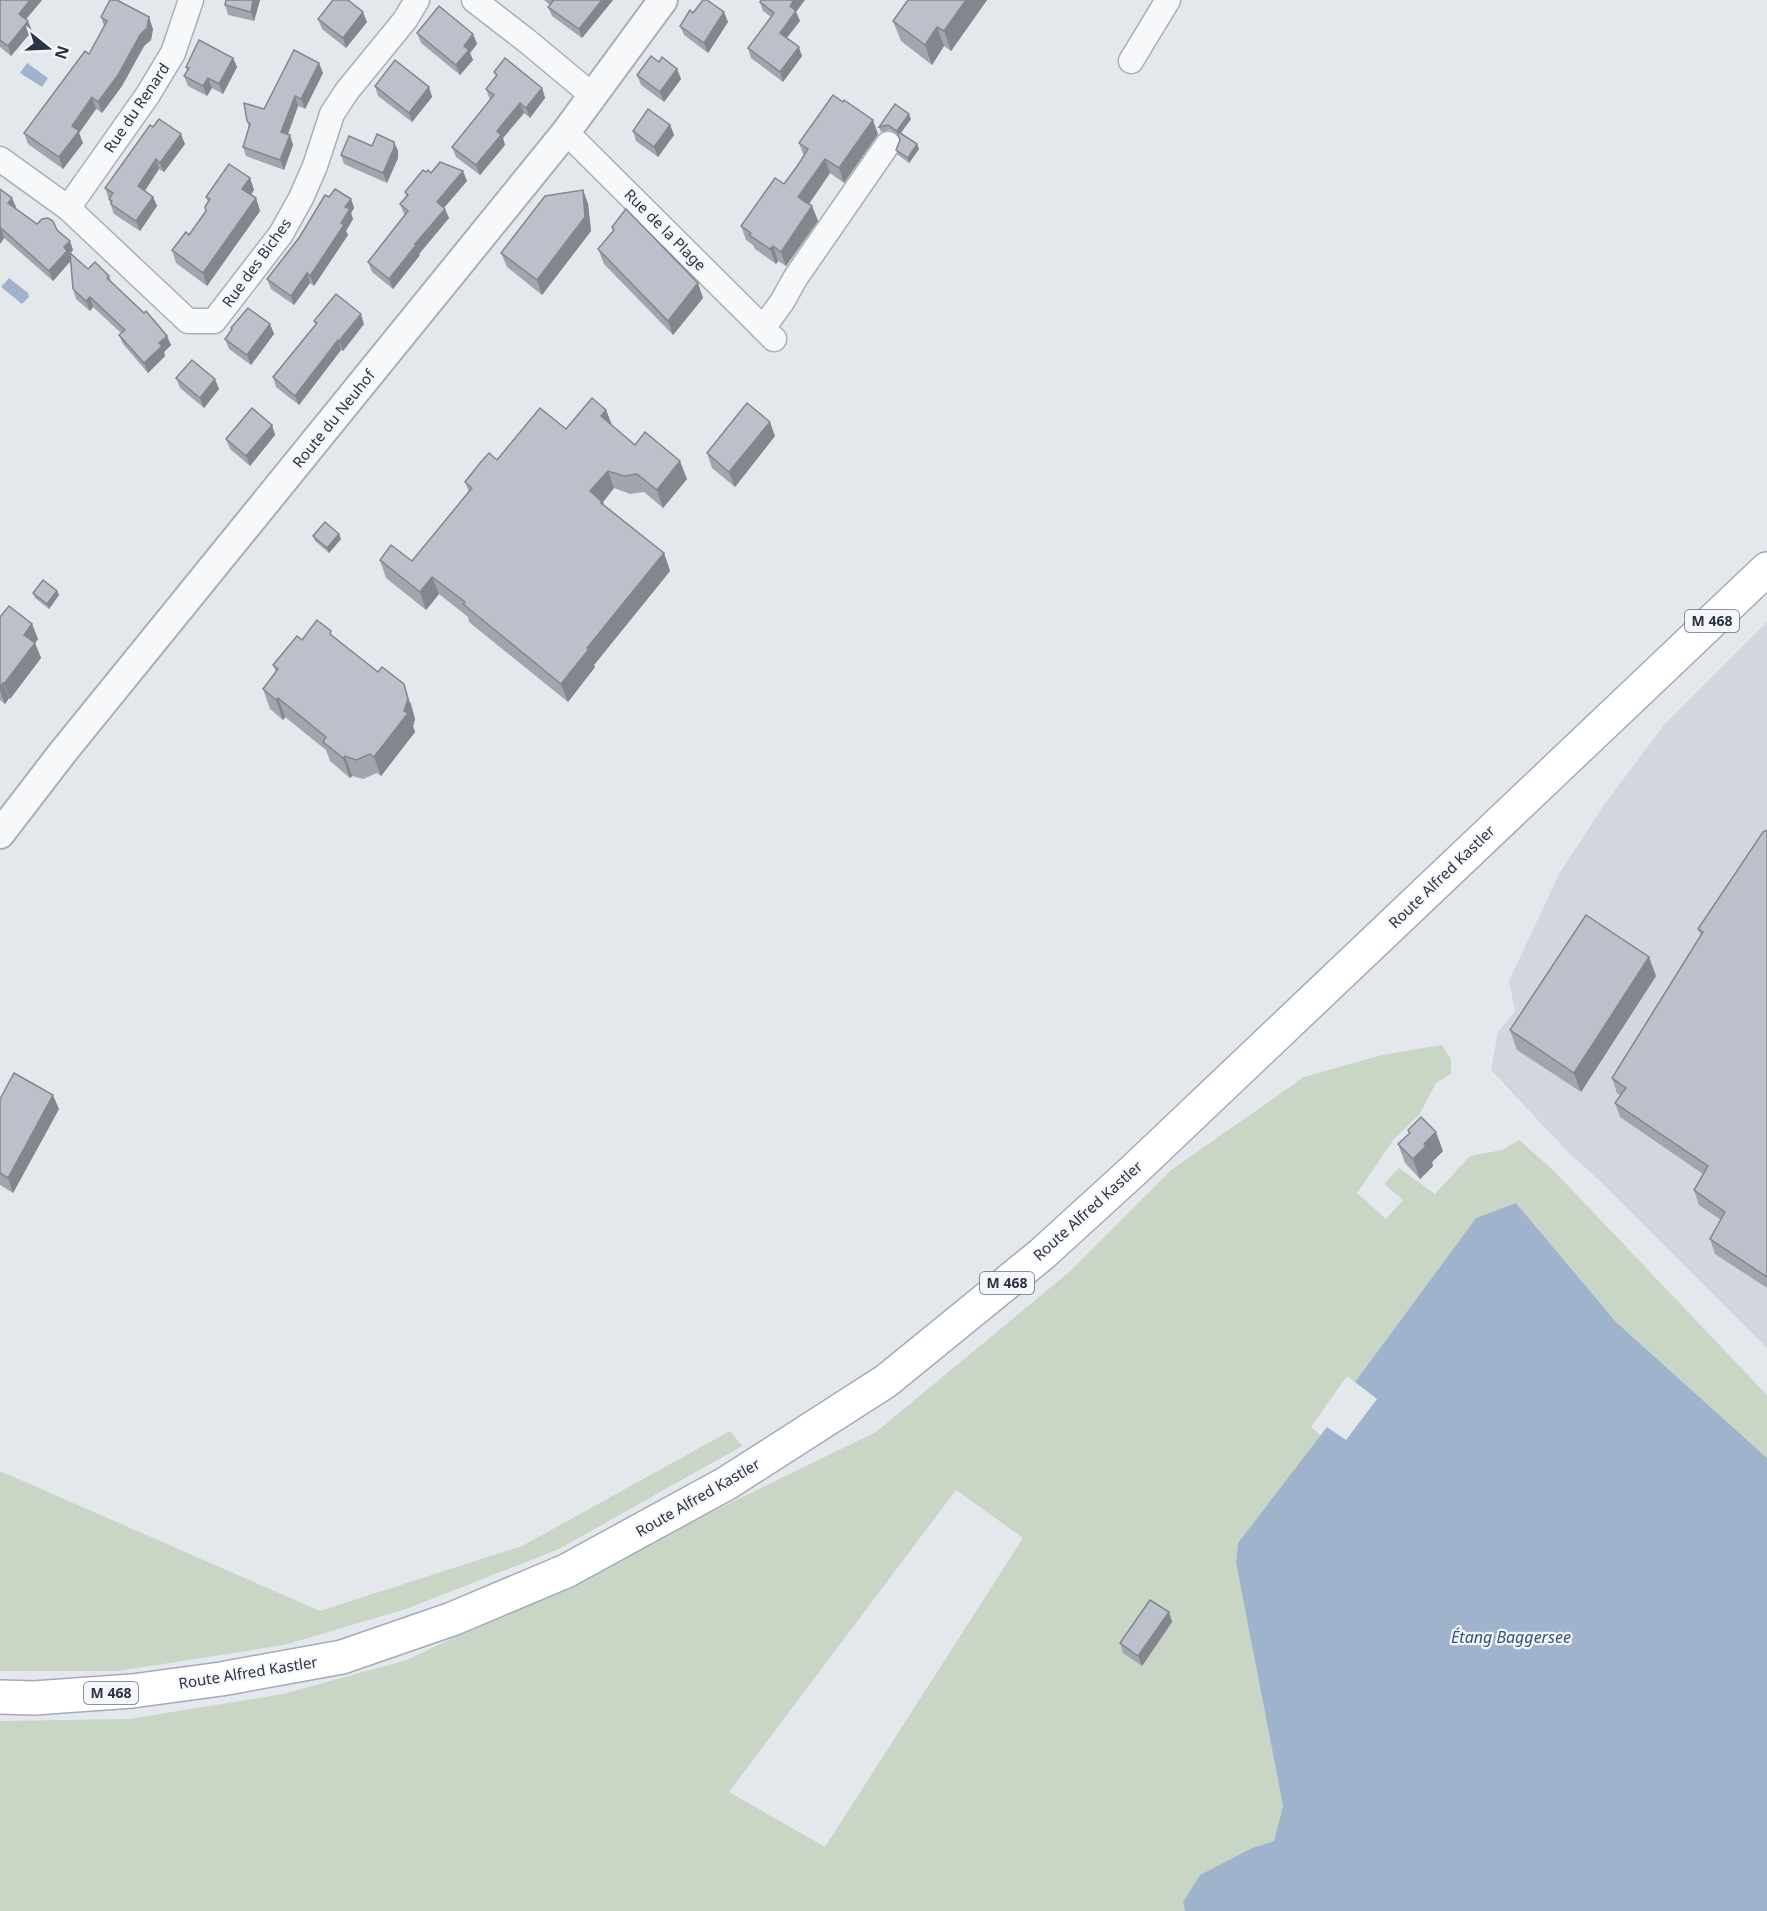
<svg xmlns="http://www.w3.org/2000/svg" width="1767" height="1911" font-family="'Noto Sans',sans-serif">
<rect width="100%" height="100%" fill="#e4e7ec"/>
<path fill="#d2d6de" d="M 1767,622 L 1767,1348 L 1601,1182 L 1567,1151 L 1491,1070 L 1498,1032 L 1515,1011 L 1509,981 L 1559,874 L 1604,805 L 1664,725 Z"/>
<g fill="#c9d6c5" fill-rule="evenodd">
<path d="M 1442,1045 L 1451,1059 L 1451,1074 L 1436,1083 L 1419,1115 L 1394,1139 L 1357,1193 L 1386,1219 L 1403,1200 L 1384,1184 L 1399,1168 L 1435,1194 L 1470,1156 L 1502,1150 L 1519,1140 L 1552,1169 L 1767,1395 L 1767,1458 L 1616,1322 L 1516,1203 L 1476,1218 L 1355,1382 L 1347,1376 L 1311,1427 L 1321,1436 L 1238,1543 L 1236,1563 L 1283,1806 L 1274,1841 L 1252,1848 L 1183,1902 L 1185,1911 L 0,1911 L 0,1721 L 129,1719 L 283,1694 L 407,1660 L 876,1432 L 1068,1273 L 1171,1170 L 1304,1077 L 1382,1055 ZM 956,1490 L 1023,1538 L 825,1847 L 729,1792 Z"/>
<path d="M 730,1431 L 742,1446 L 559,1549 L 406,1609 L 284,1645 L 118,1671 L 0,1671 L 0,1471 L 320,1611 L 522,1546 Z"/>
</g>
<g fill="#9fb4cc">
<path d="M 27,63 L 48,78 L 42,87 L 20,73 Z"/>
<path d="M 9,278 L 28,293 L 29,297 L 22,304 L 1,287 Z"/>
<path d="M 1516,1203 L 1616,1322 L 1767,1458 L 1767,1911 L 1185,1911 L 1183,1902 L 1200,1875 L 1252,1848 L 1274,1841 L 1283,1806 L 1236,1563 L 1238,1543 L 1327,1427 L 1346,1440 L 1377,1399 L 1355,1382 L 1476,1218 Z"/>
</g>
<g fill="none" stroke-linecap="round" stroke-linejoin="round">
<g stroke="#a9aeb7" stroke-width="27">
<g id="minor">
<path d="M 474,0 L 527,41 L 593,96"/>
<path d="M 1131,61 L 1168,0"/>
<path d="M 566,132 L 774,339"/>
<path d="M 0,159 L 68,208 L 188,321 L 214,321 L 281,234 L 301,198 L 315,166 L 332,114 L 347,91 L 405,20 L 417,0"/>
<path d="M 68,208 L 147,96 L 173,53 L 191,0"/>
<path d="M 763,328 L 782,302 L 796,277 L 888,144"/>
</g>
</g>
<g stroke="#a9aeb7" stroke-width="32">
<path id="tertiary" d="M 0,834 L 63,752 L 566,132 L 663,0"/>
</g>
<g stroke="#a3abb8" stroke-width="36">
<path id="primary" d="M 0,1697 L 34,1698 L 132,1691 L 221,1679 L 342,1657 L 452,1619 L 566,1571 L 727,1483 L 886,1381 L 1042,1254 L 1133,1171 L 1767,569"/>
</g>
<use href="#minor" stroke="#f7f8fa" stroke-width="24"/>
<use href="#tertiary" stroke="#f7f8fa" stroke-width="28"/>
<use href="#primary" stroke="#fff" stroke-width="33"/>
</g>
<g fill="#a1a5ae">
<path d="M 0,0 L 42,0 L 26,19 L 32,31 L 11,56 L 0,47 Z"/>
<path d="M 260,0 L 254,21 L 228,15 L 225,5 Z"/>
<path d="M 544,0 L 613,0 L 582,38 L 552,16 L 548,7 L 550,5 Z"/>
<path d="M 908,0 L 987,0 L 951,51 L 944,46 L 932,65 L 901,41 L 893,21 Z"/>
<path d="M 760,2 L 796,12 L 800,21 L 787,38 L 802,56 L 783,82 L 751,58 L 748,48 L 771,17 L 763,11 Z"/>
<path d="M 693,13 L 728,22 L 708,53 L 684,35 L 680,26 Z"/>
<path d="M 101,17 L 153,29 L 151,40 L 144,46 L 122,86 L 102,113 L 96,109 L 79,133 L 83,143 L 63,169 L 28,144 L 24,133 L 89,54 L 104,26 Z"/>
<path d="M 318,19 L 367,22 L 346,48 L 322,29 Z"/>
<path d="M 417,33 L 473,34 L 477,44 L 470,53 L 473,60 L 460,75 L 421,43 Z"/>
<path d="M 233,58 L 237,67 L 223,94 L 212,88 L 207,96 L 188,86 L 184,76 L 187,71 L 186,67 Z"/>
<path d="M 659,62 L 677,69 L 681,79 L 664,102 L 641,85 L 637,75 Z"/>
<path d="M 494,72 L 542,88 L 545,98 L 530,118 L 524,113 L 503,138 L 505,145 L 480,175 L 456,157 L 452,147 L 490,100 L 486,89 L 496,76 Z"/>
<path d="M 323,73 L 305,109 L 298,106 L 288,134 L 290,135 L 293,145 L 284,170 L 246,156 L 243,147 L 249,127 L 247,121 Z"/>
<path d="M 375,86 L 429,87 L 432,97 L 412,122 L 378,96 Z"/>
<path d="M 911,119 L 901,133 L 917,144 L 919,149 L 909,163 L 898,155 L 896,150 L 900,140 L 899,135 L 890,130 L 881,132 L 879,127 Z"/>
<path d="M 670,125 L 674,135 L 658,157 L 636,141 L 633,131 Z"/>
<path d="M 153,127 L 185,144 L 164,172 L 159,169 L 145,191 L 153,197 L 157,206 L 140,231 L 114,214 L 105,188 Z"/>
<path d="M 878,134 L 844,183 L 830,173 L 809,204 L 812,206 L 818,221 L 786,266 L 778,261 L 776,264 L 755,249 L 753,245 L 746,240 L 741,226 L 784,184 L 804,156 L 799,143 Z"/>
<path d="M 394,142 L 398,151 L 398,158 L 387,183 L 344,164 L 341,155 L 372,146 Z"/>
<path d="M 426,172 L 431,173 L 467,181 L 444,208 L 449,218 L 419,254 L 420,255 L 393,289 L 372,272 L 368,262 L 405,215 L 404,214 L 400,204 L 406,196 L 405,192 Z"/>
<path d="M 250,178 L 254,190 L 251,195 L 256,198 L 260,211 L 207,286 L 176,263 L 172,250 L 189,235 L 206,211 L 208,202 L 206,197 Z"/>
<path d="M 0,189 L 16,207 L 15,208 L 37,224 L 57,230 L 73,250 L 71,253 L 88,269 L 109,276 L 111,281 L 171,345 L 164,352 L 165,356 L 148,373 L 123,344 L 119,335 L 121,333 L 93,307 L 90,311 L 76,299 L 73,289 L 71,261 L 53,281 L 4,238 L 0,244 Z"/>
<path d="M 583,190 L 588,204 L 591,231 L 542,295 L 507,267 L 501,253 Z"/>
<path d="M 329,197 L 351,199 L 354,208 L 351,213 L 353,219 L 346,231 L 348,235 L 314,286 L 310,283 L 294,305 L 271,289 L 267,279 Z"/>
<path d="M 612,227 L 703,298 L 673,335 L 604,264 L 598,249 L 613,231 Z"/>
<path d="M 314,321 L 364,324 L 343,351 L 341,350 L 299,405 L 276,387 L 273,377 L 316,325 Z"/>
<path d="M 270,324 L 274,334 L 251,365 L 229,349 L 225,339 L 231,330 L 231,328 Z"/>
<path d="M 176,378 L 219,389 L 204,408 L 180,388 Z"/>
<path d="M 606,410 L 612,426 L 635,445 L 687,479 L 663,508 L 644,492 L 630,494 L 614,488 L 603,502 L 604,505 L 664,553 L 670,571 L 594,665 L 595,667 L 568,702 L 469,622 L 468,617 L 439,594 L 426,610 L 386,578 L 380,560 L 412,561 L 469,492 L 465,482 L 497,460 L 566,429 Z"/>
<path d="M 272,425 L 275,435 L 250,466 L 230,449 L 226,439 Z"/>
<path d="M 775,436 L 735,487 L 712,468 L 707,453 Z"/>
<path d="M 313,536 L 341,539 L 329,553 L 315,541 Z"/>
<path d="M 57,591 L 59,595 L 49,609 L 35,598 L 33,593 Z"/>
<path d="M 0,617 L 32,624 L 38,639 L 35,643 L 41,658 L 10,699 L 9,698 L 5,704 L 0,700 Z"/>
<path d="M 333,636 L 411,703 L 415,719 L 413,726 L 415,732 L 381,776 L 377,773 L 363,779 L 352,776 L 350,778 L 330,761 L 326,750 L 285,717 L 283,720 L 270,709 L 263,689 L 276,672 L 273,665 L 302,640 Z"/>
<path d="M 1767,830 L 1767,1288 L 1715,1254 L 1710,1239 L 1721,1220 L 1699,1205 L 1694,1190 L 1703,1174 L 1620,1117 L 1615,1103 L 1620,1095 L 1617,1093 L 1612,1078 L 1701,936 L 1698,929 Z"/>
<path d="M 1656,976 L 1581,1092 L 1517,1050 L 1510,1030 Z"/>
<path d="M 0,1099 L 59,1109 L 13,1193 L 0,1185 Z"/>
<path d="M 1408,1130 L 1443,1151 L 1432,1162 L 1433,1166 L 1420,1179 L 1405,1163 L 1398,1144 L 1409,1134 Z"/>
<path d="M 1169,1612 L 1172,1622 L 1142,1666 L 1123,1653 L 1120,1643 Z"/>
</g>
<g fill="#83868d">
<path d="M 30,0 L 42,0 L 22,24 L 19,14 Z"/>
<path d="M 253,0 L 260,0 L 254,21 L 251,12 Z"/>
<path d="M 602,0 L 613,0 L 582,38 L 579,29 Z"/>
<path d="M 794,0 L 805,0 L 796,12 L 800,21 L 783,42 L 780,33 L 790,6 Z"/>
<path d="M 966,0 L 987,0 L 951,51 L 944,31 Z"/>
<path d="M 363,12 L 367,22 L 346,48 L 343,38 Z"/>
<path d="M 724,12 L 728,22 L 708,53 L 704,43 Z"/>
<path d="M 149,17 L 153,29 L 151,40 L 144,46 L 122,86 L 102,113 L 98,102 Z"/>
<path d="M 28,21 L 32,31 L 11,56 L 8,46 Z"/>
<path d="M 937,27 L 944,46 L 932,65 L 925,45 Z"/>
<path d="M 473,34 L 477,44 L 470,53 L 473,60 L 460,75 L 456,65 L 464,46 Z"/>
<path d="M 799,47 L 802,56 L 783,82 L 780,72 Z"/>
<path d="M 233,58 L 237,67 L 223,94 L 219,84 Z"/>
<path d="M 319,63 L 323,73 L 305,109 L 301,99 Z"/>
<path d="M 677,69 L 681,79 L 664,102 L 660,92 Z"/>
<path d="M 208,78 L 212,88 L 207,96 L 203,86 Z"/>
<path d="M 429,87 L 432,97 L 412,122 L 409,113 Z"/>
<path d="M 542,88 L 545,98 L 530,118 L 526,108 Z"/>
<path d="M 295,96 L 298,106 L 285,142 L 281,132 Z"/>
<path d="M 92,97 L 96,109 L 79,133 L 83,143 L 63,169 L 59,157 L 72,126 Z"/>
<path d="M 520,103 L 524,113 L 503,138 L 505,145 L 480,175 L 476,165 L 497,131 Z"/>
<path d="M 909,114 L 911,119 L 899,135 L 897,131 Z"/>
<path d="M 873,120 L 878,134 L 844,183 L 839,168 Z"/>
<path d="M 670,125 L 674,135 L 658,157 L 654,147 Z"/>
<path d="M 181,134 L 185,144 L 164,172 L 160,163 Z"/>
<path d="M 290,135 L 293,145 L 284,170 L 280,160 Z"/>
<path d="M 394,142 L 398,151 L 398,158 L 387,183 L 383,173 Z"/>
<path d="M 917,144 L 919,149 L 909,163 L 908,158 Z"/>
<path d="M 156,159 L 159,169 L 141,196 L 138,186 Z"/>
<path d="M 825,159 L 830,173 L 804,211 L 798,197 Z"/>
<path d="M 463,171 L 467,181 L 441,211 L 437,202 Z"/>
<path d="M 250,178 L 254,190 L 247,201 L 242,189 Z"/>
<path d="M 583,190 L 588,204 L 591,231 L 542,295 L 537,280 Z"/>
<path d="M 153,197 L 157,206 L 140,231 L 136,221 Z"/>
<path d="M 12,198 L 16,207 L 12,213 L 8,203 Z"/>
<path d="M 256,198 L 260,211 L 207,286 L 203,273 Z"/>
<path d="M 351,199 L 354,208 L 351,213 L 353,219 L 346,231 L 348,235 L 314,286 L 310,276 L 341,223 L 345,207 Z"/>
<path d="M 812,206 L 818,221 L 786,266 L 781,252 Z"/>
<path d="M 445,209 L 449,218 L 419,254 L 420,255 L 393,289 L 389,279 L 415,244 Z"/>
<path d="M 1,228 L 4,238 L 0,244 L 0,229 Z"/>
<path d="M 70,241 L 73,250 L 69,255 L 71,260 L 53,281 L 49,271 L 64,247 Z"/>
<path d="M 773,246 L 778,261 L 776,264 L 770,249 Z"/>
<path d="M 307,273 L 310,283 L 294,305 L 291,296 Z"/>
<path d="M 698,283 L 703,298 L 673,335 L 668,321 Z"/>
<path d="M 90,297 L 93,307 L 90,311 L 86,301 Z"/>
<path d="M 361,314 L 364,324 L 343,351 L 339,341 Z"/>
<path d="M 270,324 L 274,334 L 251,365 L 247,355 Z"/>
<path d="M 167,336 L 171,345 L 164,352 L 165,356 L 148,373 L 144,363 L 159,343 Z"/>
<path d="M 338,340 L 341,350 L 299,405 L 295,396 Z"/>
<path d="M 215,379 L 219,389 L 204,408 L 200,398 Z"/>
<path d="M 606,410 L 613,428 L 601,416 Z"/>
<path d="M 770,422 L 775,436 L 735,487 L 729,472 Z"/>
<path d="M 272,425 L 275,435 L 250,466 L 246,456 Z"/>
<path d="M 680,461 L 687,479 L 663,508 L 657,490 Z"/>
<path d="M 608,471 L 614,488 L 603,502 L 609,519 L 590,491 Z"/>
<path d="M 339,534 L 341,539 L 329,553 L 327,548 Z"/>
<path d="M 664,553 L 670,571 L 594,665 L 595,667 L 568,702 L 561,684 L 587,648 Z"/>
<path d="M 432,577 L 439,594 L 426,610 L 420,592 Z"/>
<path d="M 57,591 L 59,595 L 49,609 L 47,604 Z"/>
<path d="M 32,624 L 38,639 L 29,650 L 24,635 Z"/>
<path d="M 35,643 L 41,658 L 10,699 L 4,684 Z"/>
<path d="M 3,683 L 9,698 L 5,704 L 0,691 L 0,688 Z"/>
<path d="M 404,684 L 415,719 L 413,726 L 415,732 L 381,776 L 374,757 L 404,711 Z"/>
<path d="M 278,698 L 285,717 L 283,720 L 276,700 Z"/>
<path d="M 345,756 L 352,776 L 350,778 L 343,758 Z"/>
<path d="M 1649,957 L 1656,976 L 1581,1092 L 1574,1073 Z"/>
<path d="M 53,1095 L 59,1109 L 13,1193 L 8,1178 Z"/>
<path d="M 1436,1132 L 1443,1151 L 1432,1162 L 1433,1166 L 1420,1179 L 1413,1159 L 1424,1144 Z"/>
<path d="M 1169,1612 L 1172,1622 L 1142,1666 L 1138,1656 Z"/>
</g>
<g fill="#bbc0ca" stroke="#83868d" stroke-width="1.5">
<path d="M 0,0 L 30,0 L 19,14 L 28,21 L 8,46 L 0,40 Z"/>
<path d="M 110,0 L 117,0 L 149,17 L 147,28 L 140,35 L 118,75 L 98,102 L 92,97 L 72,126 L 79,131 L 59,157 L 24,133 L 85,51 L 89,54 L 107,21 L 101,17 Z"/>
<path d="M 226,0 L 253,0 L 251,12 L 225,5 Z"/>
<path d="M 333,0 L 348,0 L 363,12 L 343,38 L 318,19 Z"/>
<path d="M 552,0 L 602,0 L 579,29 L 548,7 L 553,1 Z"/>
<path d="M 703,0 L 707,0 L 724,12 L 704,43 L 680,26 L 690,10 L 693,13 Z"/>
<path d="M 761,0 L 794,0 L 790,6 L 796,11 L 780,33 L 799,47 L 780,72 L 748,48 L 774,13 L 760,2 Z"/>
<path d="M 908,0 L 966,0 L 944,31 L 937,27 L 925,45 L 893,21 Z"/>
<path d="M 439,6 L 473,34 L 464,46 L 469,50 L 456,65 L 417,33 Z"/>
<path d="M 199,40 L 233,58 L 219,84 L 208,78 L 203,86 L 184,76 L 189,68 L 186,67 Z"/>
<path d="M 294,50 L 319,63 L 301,99 L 295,96 L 281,132 L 290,135 L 280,160 L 243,147 L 250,124 L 247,121 L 244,103 L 264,109 Z"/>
<path d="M 651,56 L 659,62 L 662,57 L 677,69 L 660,92 L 637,75 Z"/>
<path d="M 505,58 L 542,88 L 526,108 L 520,103 L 497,131 L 501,135 L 476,165 L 452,147 L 494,95 L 486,89 L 497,75 L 494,72 Z"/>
<path d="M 395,60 L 429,87 L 409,113 L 375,86 Z"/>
<path d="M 833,95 L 843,102 L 844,100 L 873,120 L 839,168 L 825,159 L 798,197 L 812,206 L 781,252 L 773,246 L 770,249 L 749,235 L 751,233 L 741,226 L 775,178 L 784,184 L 798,165 L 808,149 L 799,143 Z"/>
<path d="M 895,104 L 909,114 L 897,131 L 888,125 L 879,127 Z"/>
<path d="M 648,109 L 670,125 L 654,147 L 633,131 Z"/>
<path d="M 159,119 L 181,134 L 160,163 L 156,159 L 138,186 L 153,197 L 136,221 L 111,204 L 112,201 L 109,199 L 113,193 L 105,188 L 150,125 L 153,127 Z"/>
<path d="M 897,131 L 917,144 L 908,158 L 896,150 L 900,140 Z"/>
<path d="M 377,134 L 394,142 L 394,148 L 383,173 L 341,155 L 349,136 L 372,146 Z"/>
<path d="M 440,162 L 463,171 L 437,202 L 445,209 L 415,244 L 416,245 L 389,279 L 368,262 L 408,211 L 400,204 L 408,195 L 405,192 L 423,170 L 426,172 L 428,170 L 431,173 Z"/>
<path d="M 229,164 L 250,178 L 242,189 L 256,198 L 203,273 L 172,250 L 186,232 L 189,235 L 206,211 L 205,207 L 210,199 L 206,197 Z"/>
<path d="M 0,189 L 12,198 L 8,203 L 37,224 L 42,219 L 48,218 L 53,221 L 57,230 L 70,241 L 64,247 L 67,251 L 49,271 L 1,228 L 0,229 Z"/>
<path d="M 335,189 L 351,199 L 345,207 L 350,209 L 341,223 L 344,225 L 310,276 L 307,273 L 291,296 L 267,279 L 299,238 L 325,195 L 329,197 Z"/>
<path d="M 583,190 L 585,217 L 537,280 L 501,253 L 545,196 Z"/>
<path d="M 626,209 L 698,283 L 668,321 L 598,249 L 614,230 L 612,227 Z"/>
<path d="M 70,253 L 88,269 L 95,262 L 109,276 L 107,278 L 144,313 L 146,311 L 167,336 L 159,343 L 162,346 L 144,363 L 119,335 L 125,330 L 90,297 L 86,301 L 73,289 Z"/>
<path d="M 336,294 L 361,314 L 339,341 L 338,340 L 295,396 L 273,377 L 317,323 L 314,321 Z"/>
<path d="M 248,308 L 270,324 L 247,355 L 225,339 L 232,329 L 231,328 Z"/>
<path d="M 192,360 L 215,379 L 200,398 L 176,378 Z"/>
<path d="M 592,398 L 606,410 L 601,416 L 635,445 L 645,432 L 680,461 L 657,490 L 637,474 L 624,476 L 608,471 L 590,491 L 602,502 L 601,503 L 664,553 L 587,648 L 589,649 L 561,684 L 463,604 L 465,602 L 432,577 L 420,592 L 380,560 L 391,545 L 412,561 L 472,488 L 465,482 L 480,463 L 489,453 L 497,460 L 540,408 L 566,429 Z"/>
<path d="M 747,403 L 770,422 L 729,472 L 707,453 Z"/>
<path d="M 252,408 L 272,425 L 246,456 L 226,439 Z"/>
<path d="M 325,522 L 339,534 L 327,548 L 313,536 Z"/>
<path d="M 43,580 L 57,591 L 47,604 L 33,593 Z"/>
<path d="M 9,606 L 32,624 L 24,635 L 35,643 L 4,684 L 3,683 L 0,688 L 0,617 Z"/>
<path d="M 317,620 L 331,631 L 330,634 L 378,672 L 382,667 L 404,684 L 408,699 L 404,711 L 408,713 L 374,757 L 370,754 L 356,760 L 345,756 L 343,758 L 323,742 L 326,737 L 278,698 L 276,700 L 263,689 L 278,669 L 273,665 L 297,636 L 302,640 Z"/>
<path d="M 1767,830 L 1767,1277 L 1710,1239 L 1725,1212 L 1694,1190 L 1708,1166 L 1615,1103 L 1626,1088 L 1612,1078 L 1703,932 L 1698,929 L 1763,832 Z"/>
<path d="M 1586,915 L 1649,957 L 1574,1073 L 1510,1030 Z"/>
<path d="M 14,1073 L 53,1095 L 8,1178 L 0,1173 L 0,1099 Z"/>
<path d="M 1421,1117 L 1436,1132 L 1424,1144 L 1426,1146 L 1413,1159 L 1398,1144 L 1410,1133 L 1408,1130 Z"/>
<path d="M 1150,1600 L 1169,1612 L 1138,1656 L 1120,1643 Z"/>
</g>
<g text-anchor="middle" stroke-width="4.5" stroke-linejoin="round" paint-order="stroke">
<g fill="#f4f6f9" stroke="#676e7b" stroke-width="1.5">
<rect x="1685" y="610" width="54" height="22" rx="4.5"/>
<rect x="980" y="1272" width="54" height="22" rx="4.5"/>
<rect x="84" y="1682" width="54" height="22" rx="4.5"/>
</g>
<g font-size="14" font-weight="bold" fill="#2b3445">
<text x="1712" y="626">M 468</text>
<text x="1007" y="1288">M 468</text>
<text x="111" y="1698">M 468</text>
</g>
<g font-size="15" fill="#2b3445" stroke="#f4f6f9">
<text transform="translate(137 108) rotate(-56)" y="5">Rue du Renard</text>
<text transform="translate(665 230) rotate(45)" y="5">Rue de la Plage</text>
<text transform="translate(257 263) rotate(-54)" y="5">Rue des Biches</text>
<text transform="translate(334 419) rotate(-51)" y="5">Route du Neuhof</text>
<text transform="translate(1442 877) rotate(-44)" y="5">Route Alfred Kastler</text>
<text transform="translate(1088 1211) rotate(-42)" y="5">Route Alfred Kastler</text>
<text transform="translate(698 1498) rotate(-30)" y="5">Route Alfred Kastler</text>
<text transform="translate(248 1673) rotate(-9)" y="5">Route Alfred Kastler</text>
</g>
<g font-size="16" font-style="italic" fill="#34527a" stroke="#f4f6f9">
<text x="1511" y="1643">Étang Baggersee</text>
</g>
</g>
<g transform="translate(48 48) rotate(108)" stroke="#f4f6f9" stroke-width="4.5" paint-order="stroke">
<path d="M0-4.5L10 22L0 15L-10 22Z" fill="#2b3445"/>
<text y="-9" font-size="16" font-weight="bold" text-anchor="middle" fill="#2b3445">N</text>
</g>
</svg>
